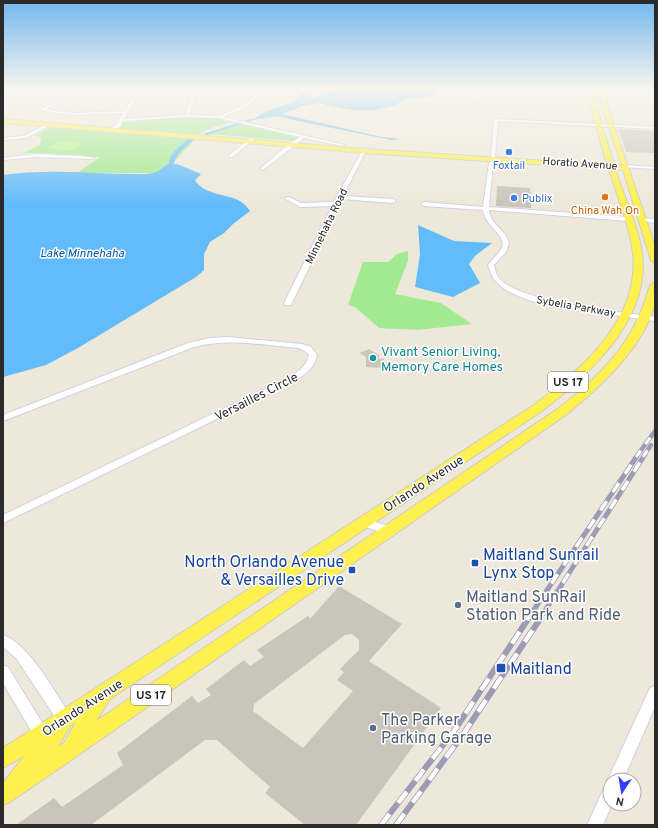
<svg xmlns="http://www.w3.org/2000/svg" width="658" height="828" font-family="Overpass,sans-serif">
<rect width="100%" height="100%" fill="#eee8da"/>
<g fill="#a2ea91">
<path d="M 181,116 L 213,117 L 238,120 L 214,127 L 202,132 L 193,139 L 196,139 L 171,164 C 164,165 161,171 155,173 L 77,173 L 100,157 L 46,153 L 23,153 L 40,145 L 41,138 L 35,135 L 52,127 L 105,132 L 122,120 Z"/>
<path d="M 245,122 L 300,136 L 295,141 L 209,134 Z"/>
<path d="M 408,251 L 408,261 L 395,294 L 441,303 L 472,324 L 417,330 L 379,328 L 355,307 L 348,305 L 363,262 L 388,262 L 397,254 Z"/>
</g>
<path fill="#b7f28b" d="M 60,141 L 84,143 L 70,151 L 46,148 Z"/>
<g fill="#62bbfa">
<path d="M 335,89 L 435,89 L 437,93 L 430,97 L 405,99 L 394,106 L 374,110 L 353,110 L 326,105 L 321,103 L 306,105 L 282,114 L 381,137 L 400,139 L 392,140 L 288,119 L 278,116 L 252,120 L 267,111 L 293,102 L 301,94 L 305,93 L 314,97 Z"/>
<path d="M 177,164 L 201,174 L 195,180 C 207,200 238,190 250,211 L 233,224 L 224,233 L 210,242 L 204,254 L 204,270 L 196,277 L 78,348 L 46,365 L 3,377 L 3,175 C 51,168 99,175 147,174 C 157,173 158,171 165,166 C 168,163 174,164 177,164 Z"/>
<path d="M 418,225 L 454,241 L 492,243 L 475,256 L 469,264 L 480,283 L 453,297 L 415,287 L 420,254 Z"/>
</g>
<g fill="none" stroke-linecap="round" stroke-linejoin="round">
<g fill="#62bbfa" fill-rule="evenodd">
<path d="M 250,119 L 254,120 L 207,135 L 203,134 Z"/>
<path d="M 190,138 L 194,139 L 178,154 L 173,165 L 169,165 C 168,154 182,144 190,138 Z"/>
</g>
</g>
<g fill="#c9c5ba" fill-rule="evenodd">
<path d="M 618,129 L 655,131 L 655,153 L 626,152 Z"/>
<path d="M 497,186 L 530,188 L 531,208 L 496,206 Z"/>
<path d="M 369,349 L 379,355 L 379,359 L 384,359 L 384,368 L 366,367 L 366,357 L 360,353 Z"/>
<path d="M 339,586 L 402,624 L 369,661 L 441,708 L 356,825 L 305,825 L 265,793 L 270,787 L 217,740 L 205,740 L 91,825 L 16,825 L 54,798 L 62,807 L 123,765 L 117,753 L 192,696 L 198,703 L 211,695 L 206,689 L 244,660 L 250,666 L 264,657 L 257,650 L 308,616 L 310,619 ZM 352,634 L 359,640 L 359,650 L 340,669 L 344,672 L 337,680 L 353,691 L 303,748 L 253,711 L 254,704 L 345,635 Z"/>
</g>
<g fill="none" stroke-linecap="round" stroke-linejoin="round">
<g stroke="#cfd0e4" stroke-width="2">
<g id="minor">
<path d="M 28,89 L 32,89 L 3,101 L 3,99 Z"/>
<path d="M 83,89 L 87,89 L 45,109 L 73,113 L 125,111 L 137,89 L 141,89 L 124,119 L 185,115 L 194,89 L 198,89 L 189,115 L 218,116 L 244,105 L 256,95 L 264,91 L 229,90 L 227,89 L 273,89 L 258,97 L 246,107 L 223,117 L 345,145 L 343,146 L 304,138 L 263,170 L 261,169 L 261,168 L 286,146 L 300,137 L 219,118 L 187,117 L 123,121 L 120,127 L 111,131 L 109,130 L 116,125 L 123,113 L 73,115 L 43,111 L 40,109 Z"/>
<path d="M 479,89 L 559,91 L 568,89 L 568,91 L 559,93 L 481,90 L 480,91 L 479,100 L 477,101 L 475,100 L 476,90 Z"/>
<path d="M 567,93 L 655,96 L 655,98 L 566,95 Z"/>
<path d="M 496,119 L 655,127 L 655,129 L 498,121 L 495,157 L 493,158 L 491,157 L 494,120 Z"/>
<path d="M 51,122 L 54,123 L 26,138 L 3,140 L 3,138 L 23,136 Z"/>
<path d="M 250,138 L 254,139 L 233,157 L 229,157 L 229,155 Z"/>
<path d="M 365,148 L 367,149 L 343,196 L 393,199 L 396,201 L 393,203 L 342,199 L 292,303 L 291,305 L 285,305 L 284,303 L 332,206 L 300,207 L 284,198 L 289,197 L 301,203 L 334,202 L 363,149 Z"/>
<path d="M 36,154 L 81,156 L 94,158 L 92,159 L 36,157 L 3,160 L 3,158 Z"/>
<path d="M 491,162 L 493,163 L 489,207 L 628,217 L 631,219 L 628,221 L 489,210 C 491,226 506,229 509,243 L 506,252 L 494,265 C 495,269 496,274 498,277 C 518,303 621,312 655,317 L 655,321 C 641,319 627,317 612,315 C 582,311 527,306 502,287 C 494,281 491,275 488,265 C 492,259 499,254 502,248 C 507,235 485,227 483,210 L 424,206 L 421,204 L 424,202 L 483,207 L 489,163 Z"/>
<path d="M 624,165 L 655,167 L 655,169 L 622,167 L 622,166 Z"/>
<path d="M 643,218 L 655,219 L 655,223 L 641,221 L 640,220 Z"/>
<path d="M 227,337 L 302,344 L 311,347 L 317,355 C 314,370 303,376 291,383 L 3,523 L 3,515 L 285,379 C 296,373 306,368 309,355 L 305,351 L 298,348 C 263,345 228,338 194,347 L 3,421 L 3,415 L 188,343 L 210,338 Z"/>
<path d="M 363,518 L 394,528 L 395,531 L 394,534 L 390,535 L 359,525 L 358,522 L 359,519 Z"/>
<path d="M 3,635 C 28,643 54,691 69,713 L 71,718 L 69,723 L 64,724 L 59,723 L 16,658 L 3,647 Z"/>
<path d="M 3,665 L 8,667 L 46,729 L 48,734 L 46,739 L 41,741 L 36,739 L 3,683 Z"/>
<path d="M 655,686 L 655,707 L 623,780 L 610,780 L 610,804 L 612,804 L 603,825 L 587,825 L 605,786 L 609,784 L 607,780 L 610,775 L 650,688 Z"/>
</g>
</g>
<g stroke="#ccc" stroke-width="2">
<path id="major" d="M 595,89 L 599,89 L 596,97 L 596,105 L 614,165 L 622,166 L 601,105 L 601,98 L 606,89 L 610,89 L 607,98 L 607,105 L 655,246 L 655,263 L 651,260 L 623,170 L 615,169 C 624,197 638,225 642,253 C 651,319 589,375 542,411 L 110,699 L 96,721 L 559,408 C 604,372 634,343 650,285 L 655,282 C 655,289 656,297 655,304 C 643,348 601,386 567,414 L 77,756 L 10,802 L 3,805 L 3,783 L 24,756 L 3,768 L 3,748 L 534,405 C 581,370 640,319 633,254 C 630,226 617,196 609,169 L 364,153 L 3,123 L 3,119 L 364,149 L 607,165 L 590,105 L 590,97 ZM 76,722 L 64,743 L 58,747 L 70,726 Z"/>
</g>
<use href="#minor" fill="#fff" fill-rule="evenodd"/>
<use href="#major" fill="#fef04e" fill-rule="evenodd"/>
<g stroke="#9c9cb6" stroke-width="4.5">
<g id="rail-far2">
<path d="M 636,457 L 655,431"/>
<path d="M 643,457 L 651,445"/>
</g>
</g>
<g stroke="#9c9cb6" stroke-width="5">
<g id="rail-far1">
<path d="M 527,620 L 637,456"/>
<path d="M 539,620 L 644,456"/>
</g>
</g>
<g stroke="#9c9cb6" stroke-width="6">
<g id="rail">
<path d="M 381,825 L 454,731 L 528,619"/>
<path d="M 396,825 L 464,733 L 540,619"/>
</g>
</g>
<use href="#rail-far2" stroke="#fff" stroke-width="3" stroke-dasharray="8" stroke-linecap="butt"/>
<use href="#rail-far1" stroke="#fff" stroke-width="3.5" stroke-dasharray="11" stroke-linecap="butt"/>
<use href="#rail" stroke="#fff" stroke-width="4.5" stroke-dasharray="14" stroke-linecap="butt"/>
</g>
<linearGradient id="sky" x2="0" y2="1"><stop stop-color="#72b7ef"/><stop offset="0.43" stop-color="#f7f5ee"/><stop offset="1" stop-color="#f7f5ee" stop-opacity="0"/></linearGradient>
<rect width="658" height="205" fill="url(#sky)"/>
<g fill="#3f7fe0" stroke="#fff" stroke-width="1.5">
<circle cx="509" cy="152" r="4"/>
<circle cx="514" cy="198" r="4"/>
</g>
<circle fill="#e8710a" stroke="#fff" stroke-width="1.5" cx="605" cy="197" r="4"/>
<circle fill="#0f9aa8" stroke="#fff" stroke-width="1.5" cx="373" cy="358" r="4"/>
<g fill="#1a4fb4" stroke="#fff" stroke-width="1.5">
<rect x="471" y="559" width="8" height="8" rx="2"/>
<rect x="348" y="566" width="8" height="8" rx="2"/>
<rect x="496" y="663" width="10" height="10" rx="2"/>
</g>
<g fill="#5c6f8a" stroke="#fff" stroke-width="1.5">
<circle cx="458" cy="605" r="4"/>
<circle cx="373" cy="728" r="4"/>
</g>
<g text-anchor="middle" stroke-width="3" stroke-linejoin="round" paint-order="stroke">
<g font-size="11" fill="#2a2a2a" stroke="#fff">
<text transform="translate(580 163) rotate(4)" y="4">Horatio Avenue</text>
<text transform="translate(326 226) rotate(-64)" y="4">Minnehaha Road</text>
<text transform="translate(576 306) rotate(10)" y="4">Sybelia Parkway</text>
</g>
<g font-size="11" fill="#366cbe" stroke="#fff">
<text x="509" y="169">Foxtail</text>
<text x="522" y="202" text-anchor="start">Publix</text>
</g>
<g font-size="11" fill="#c56008" stroke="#fff">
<text x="605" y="214">China Wah On</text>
</g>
<g font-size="12" font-style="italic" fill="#0055a8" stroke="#fff">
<text x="82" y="257">Lake Minnehaha</text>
</g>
<g fill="#fff" stroke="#6a6a6a" stroke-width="1">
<rect x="548" y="372" width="40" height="20" rx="3"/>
<rect x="131" y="685" width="40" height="20" rx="3"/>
</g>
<g font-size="12" font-weight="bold" fill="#2a2a2a">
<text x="568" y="386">US 17</text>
<text x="151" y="699">US 17</text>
</g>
<g font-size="13" fill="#0d838f" stroke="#fff" text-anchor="start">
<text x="381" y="356">Vivant Senior Living,<tspan x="381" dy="15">Memory Care Homes</tspan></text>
</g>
<g font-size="13" fill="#2a2a2a" stroke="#fff">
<text transform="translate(256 396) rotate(-27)" y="5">Versailles Circle</text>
<text transform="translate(423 483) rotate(-33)" y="5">Orlando Avenue</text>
<text transform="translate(82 707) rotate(-33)" y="5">Orlando Avenue</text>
</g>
<g font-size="16" fill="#164399" stroke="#fff" text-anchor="start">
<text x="483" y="560">Maitland Sunrail<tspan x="483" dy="18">Lynx Stop</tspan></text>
<text x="344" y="567" text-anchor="end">North Orlando Avenue<tspan x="344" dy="18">&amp; Versailles Drive</tspan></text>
<text x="510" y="674">Maitland</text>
</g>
<g font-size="16" fill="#4e5e75" stroke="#fff" text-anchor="start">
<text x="466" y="602">Maitland SunRail<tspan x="466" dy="18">Station Park and Ride</tspan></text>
<text x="381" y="725">The Parker<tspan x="381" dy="18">Parking Garage</tspan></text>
</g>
</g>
<rect width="658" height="828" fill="none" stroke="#2a2a2a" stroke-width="8"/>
<g transform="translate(622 792) rotate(192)"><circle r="19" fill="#ffffff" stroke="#aaaaaa"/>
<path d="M0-3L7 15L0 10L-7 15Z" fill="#363dff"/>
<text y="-6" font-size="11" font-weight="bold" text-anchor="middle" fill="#2a2a2a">N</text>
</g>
</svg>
